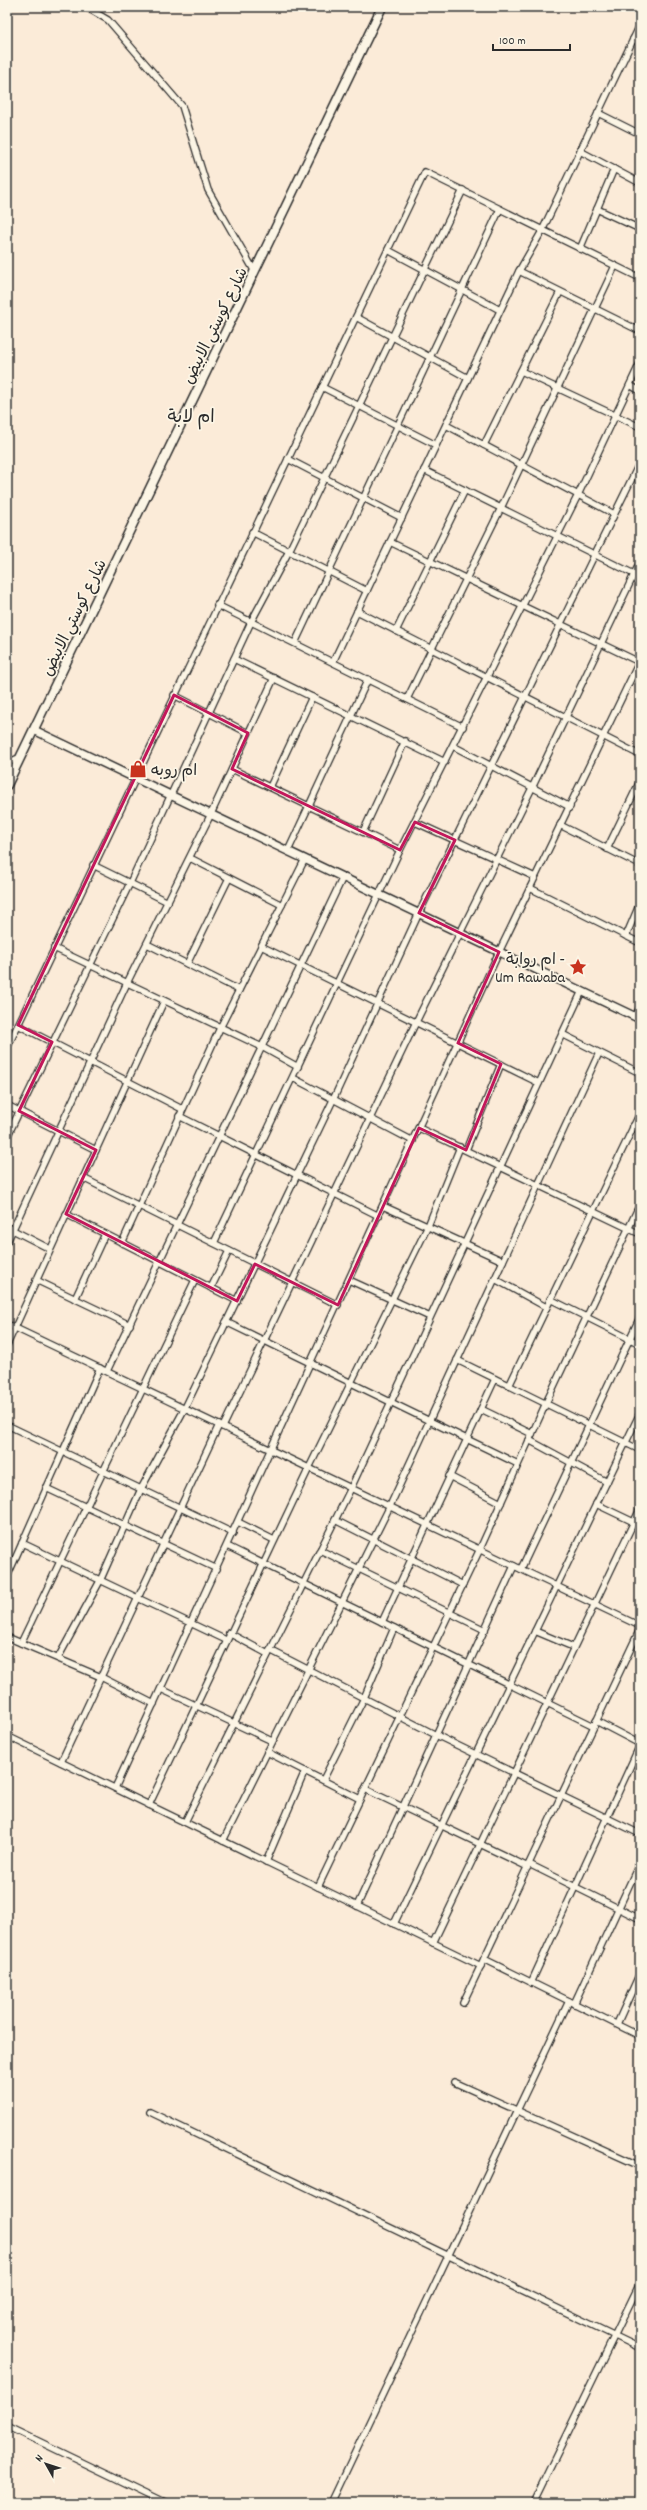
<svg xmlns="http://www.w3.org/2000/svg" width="647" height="2510" font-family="Dekko,'Playpen Sans Arabic',sans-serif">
<rect width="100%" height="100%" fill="#fbebd8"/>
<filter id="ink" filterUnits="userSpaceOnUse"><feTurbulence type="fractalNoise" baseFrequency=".025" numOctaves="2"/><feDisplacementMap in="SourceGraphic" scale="8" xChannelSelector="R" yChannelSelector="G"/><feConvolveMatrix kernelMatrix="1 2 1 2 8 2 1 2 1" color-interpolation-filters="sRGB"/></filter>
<g filter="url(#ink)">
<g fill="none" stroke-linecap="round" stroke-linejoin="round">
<g stroke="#2b2b2b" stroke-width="8">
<g id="minor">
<path d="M 86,7 L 108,20 L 182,106 L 208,190 L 255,272"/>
<path d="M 633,39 L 640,42"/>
<path d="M 598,113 L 640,134"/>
<path d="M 580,151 L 640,183"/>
<path d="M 597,209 L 640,229"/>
<path d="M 580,249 L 614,169"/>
<path d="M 388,250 L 500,310"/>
<path d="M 519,271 L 640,331"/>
<path d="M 356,317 L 468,378"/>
<path d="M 521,371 L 640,427"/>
<path d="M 630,385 L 640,391"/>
<path d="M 322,387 L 436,445"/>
<path d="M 446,425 L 614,514"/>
<path d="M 484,445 L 560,292"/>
<path d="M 288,459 L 402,518"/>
<path d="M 424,470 L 640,577"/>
<path d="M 252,532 L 367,591"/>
<path d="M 390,542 L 639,662"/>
<path d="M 217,605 L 463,727"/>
<path d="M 357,611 L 640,755"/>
<path d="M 396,631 L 465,490"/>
<path d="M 295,643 L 500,209"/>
<path d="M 234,659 L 445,762"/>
<path d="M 333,662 L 519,271 L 542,231 L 640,25"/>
<path d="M 174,695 L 248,733"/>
<path d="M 407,699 L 501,508 L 615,266"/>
<path d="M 453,746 L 570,807"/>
<path d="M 7,763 L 21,757"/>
<path d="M 232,769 L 400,850"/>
<path d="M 270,787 L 312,697"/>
<path d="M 415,822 L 535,877"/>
<path d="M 560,825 L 640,865"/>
<path d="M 363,832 L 405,741"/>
<path d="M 607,849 L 640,781"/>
<path d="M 288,851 L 368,679"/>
<path d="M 190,858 L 282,905"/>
<path d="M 93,865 L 168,902"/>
<path d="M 530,888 L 640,943"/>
<path d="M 626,936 L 640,903"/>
<path d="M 147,944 L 239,990"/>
<path d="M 261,946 L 539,1083"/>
<path d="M 54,948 L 262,1047 L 298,1067"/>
<path d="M 187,964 L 229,878"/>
<path d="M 635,1017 L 640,1007"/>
<path d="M 18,1025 L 182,1109"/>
<path d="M 562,1034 L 640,1073"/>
<path d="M 7,1048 L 425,172 L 640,278"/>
<path d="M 293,1078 L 413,1141"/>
<path d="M 7,1105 L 96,1150"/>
<path d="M 179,1116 L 379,1216"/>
<path d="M 633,1126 L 640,1129"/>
<path d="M 419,1128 L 640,1234"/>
<path d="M 7,1137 L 130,883 L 251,622 L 289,551 L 463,190"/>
<path d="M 466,1150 L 501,1064"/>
<path d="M 83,1178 L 338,1305"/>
<path d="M 383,1206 L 503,1261"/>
<path d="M 66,1214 L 237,1301"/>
<path d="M 7,1227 L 50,1249"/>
<path d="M 7,1242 L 127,983 L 211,814 L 274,678"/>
<path d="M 122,1243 L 220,1028 L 305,859"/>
<path d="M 214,1243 L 400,850 L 578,495 L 640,363"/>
<path d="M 495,1279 L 546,1307"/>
<path d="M 36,1280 L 130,1325"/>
<path d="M 349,1280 L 430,1317"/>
<path d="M 211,1288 L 229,1251"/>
<path d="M 75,1299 L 105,1234"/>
<path d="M 550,1299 L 640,1344"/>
<path d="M 226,1322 L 518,1464"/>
<path d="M 7,1324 L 640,1626"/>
<path d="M 7,1345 L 164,1001"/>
<path d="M 457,1360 L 640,1450"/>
<path d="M 107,1371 L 343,877"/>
<path d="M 509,1386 L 640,1113"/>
<path d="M 481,1409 L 532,1434"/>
<path d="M 7,1425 L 233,1533"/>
<path d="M 223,1427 L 416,1022 L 532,788 L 640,562"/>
<path d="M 529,1440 L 607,1482"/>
<path d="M 449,1476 L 501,1503"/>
<path d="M 46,1488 L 217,1569"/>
<path d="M 596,1504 L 640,1525"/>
<path d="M 335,1520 L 463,1585"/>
<path d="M 238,1522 L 274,1540"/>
<path d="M 22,1543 L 226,1640"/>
<path d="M 227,1546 L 594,1726"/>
<path d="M 320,1550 L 485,1630"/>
<path d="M 521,1569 L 640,1317"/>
<path d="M 7,1577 L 100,1368"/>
<path d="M 382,1622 L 495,1379"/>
<path d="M 535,1631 L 573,1647"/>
<path d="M 229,1633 L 268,1654"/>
<path d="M 7,1637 L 101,1677 L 154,1704"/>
<path d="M 21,1643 L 195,1280"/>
<path d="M 270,1650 L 436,1735 L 640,1834"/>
<path d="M 58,1658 L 100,1581 L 141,1489 L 185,1408 L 333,1100 L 419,913 L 640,462"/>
<path d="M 161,1689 L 272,1741"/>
<path d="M 596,1721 L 640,1744"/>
<path d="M 7,1736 L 481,1966"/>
<path d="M 267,1752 L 360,1799"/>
<path d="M 61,1762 L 219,1425"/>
<path d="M 323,1780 L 364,1698 L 394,1628"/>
<path d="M 115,1788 L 499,952 L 640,660"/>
<path d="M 365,1789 L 528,1867"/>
<path d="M 149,1805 L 309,1468 L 428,1226 L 460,1147"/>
<path d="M 185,1822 L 351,1488 L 582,991"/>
<path d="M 223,1841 L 390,1506 L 599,1053"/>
<path d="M 266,1862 L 305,1771"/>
<path d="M 529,1864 L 640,1919"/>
<path d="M 318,1887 L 480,1549 L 546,1403 L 640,1204"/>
<path d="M 357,1906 L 514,1566"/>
<path d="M 394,1924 L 640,1413"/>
<path d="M 433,1943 L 640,1509"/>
<path d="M 484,1959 L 640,2036"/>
<path d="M 531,1983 L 640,1745"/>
<path d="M 463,2003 L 640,1629"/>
<path d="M 574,2004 L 640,1862"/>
<path d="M 617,2024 L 640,1973"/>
<path d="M 454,2082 L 640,2166"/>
<path d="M 150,2112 L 640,2348"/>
<path d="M 7,2426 L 167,2503"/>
<path d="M 331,2503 L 569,2001"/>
<path d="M 533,2503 L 640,2283"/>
<path d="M 636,2503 L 640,2496"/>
</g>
</g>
<g stroke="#2b2b2b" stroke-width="10">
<path id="major" d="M 34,730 L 640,1019"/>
</g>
<g stroke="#2b2b2b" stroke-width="11">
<path id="highway" d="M 7,785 L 382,7"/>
</g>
<use href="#minor" stroke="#fcf5e5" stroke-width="5.5"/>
<use href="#major" stroke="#fcf5e5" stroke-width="7"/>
<use href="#highway" stroke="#fcf5e5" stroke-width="8"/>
</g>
</g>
<path fill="none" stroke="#c2185b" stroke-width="3" stroke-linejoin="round" d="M 174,695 L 248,733 L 232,769 L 400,850 L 415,822 L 455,840 L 419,913 L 499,952 L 458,1043 L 501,1064 L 466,1150 L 419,1128 L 338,1305 L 255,1264 L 237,1301 L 66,1214 L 96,1150 L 19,1111 L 52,1042 L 18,1025 Z"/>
<defs>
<g id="shop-bare" transform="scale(1.38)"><path d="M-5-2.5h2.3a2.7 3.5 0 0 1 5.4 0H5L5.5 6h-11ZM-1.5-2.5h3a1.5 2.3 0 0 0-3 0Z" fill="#c8321e" stroke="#fcf5e5" stroke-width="2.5" paint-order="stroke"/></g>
<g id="sight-bare" transform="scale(1.38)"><path d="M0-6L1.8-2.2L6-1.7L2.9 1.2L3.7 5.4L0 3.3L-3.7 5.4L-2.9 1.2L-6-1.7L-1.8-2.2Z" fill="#c8321e" stroke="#fcf5e5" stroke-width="2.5" paint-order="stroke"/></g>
</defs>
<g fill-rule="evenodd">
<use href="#shop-bare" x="138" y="769"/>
<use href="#sight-bare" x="578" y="967"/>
</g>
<g text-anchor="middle" stroke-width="3.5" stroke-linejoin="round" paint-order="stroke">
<g font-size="16" fill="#2b2b2b" stroke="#fcf5e5">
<text transform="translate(214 325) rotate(-64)" y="6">شارع كوستي الابيض</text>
<text transform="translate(73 617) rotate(-64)" y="6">شارع كوستي الابيض</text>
</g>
<g font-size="16" fill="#2b2b2b" stroke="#fcf5e5" text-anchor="start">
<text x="151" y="775">ام روبه</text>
<text x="565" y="964" text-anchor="end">ام روابة -<tspan x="565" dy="18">Um Rawaba</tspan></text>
</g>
<g font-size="18" fill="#2b2b2b" stroke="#fcf5e5">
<text x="191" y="422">ام لابة</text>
</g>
</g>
<rect width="647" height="2510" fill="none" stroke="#fcf5e5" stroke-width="24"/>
<rect x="12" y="12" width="623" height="2486" fill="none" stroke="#2b2b2b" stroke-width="1.5" filter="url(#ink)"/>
<g transform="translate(46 2464) rotate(309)" stroke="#fcf5e5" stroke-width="3" paint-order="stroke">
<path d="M0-3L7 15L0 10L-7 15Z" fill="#2b2b2b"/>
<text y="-6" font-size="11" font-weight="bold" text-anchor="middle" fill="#2b2b2b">N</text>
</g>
<path d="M493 44v6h77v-6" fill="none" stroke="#2b2b2b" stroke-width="2"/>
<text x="499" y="44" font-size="12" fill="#2b2b2b" stroke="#fcf5e5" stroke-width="3" paint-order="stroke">100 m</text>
</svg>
